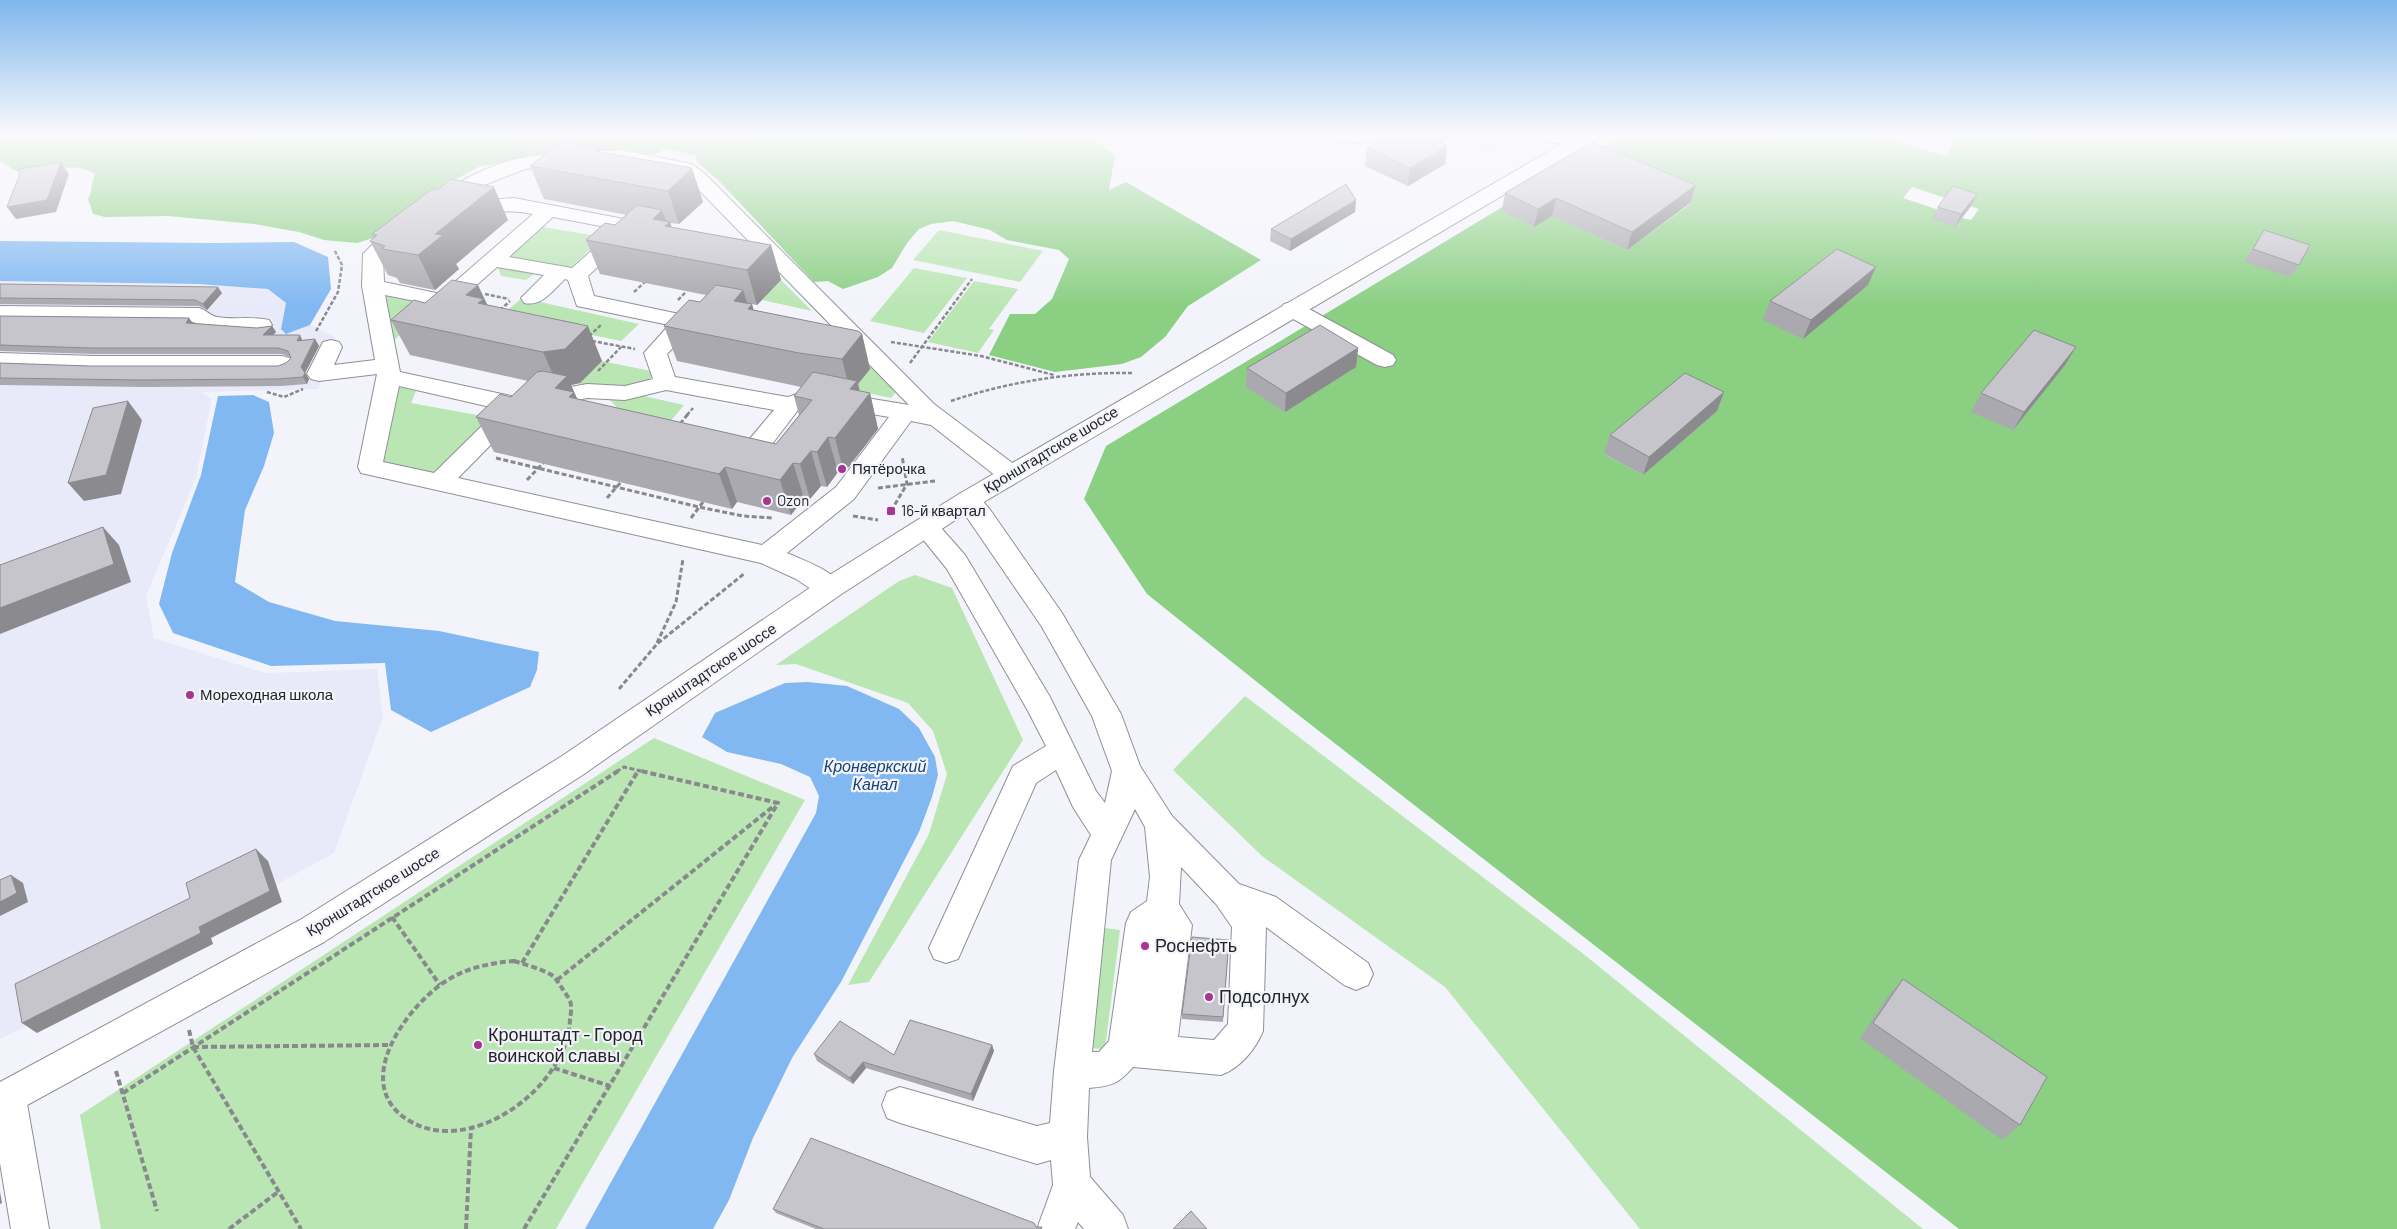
<svg xmlns="http://www.w3.org/2000/svg" width="2397" height="1229" font-family="Barlow,sans-serif">
<rect width="100%" height="100%" fill="#f3f4fb"/>
<g fill="#e9eaf9">
<path d="M 1432,135 L 1513,135 L 1492,156 Z"/>
<path d="M 22,280 L 199,284 L 268,289 L 286,303 L 281,328 L 286,334 L 310,325 L 337,338 L 318,389 L 202,392 L 212,399 L 196,478 L 146,596 L 154,638 L 265,673 L 377,669 L 383,717 L 334,853 L 283,881 L 208,937 L 0,1039 L 0,281 Z"/>
</g>
<g fill="#bae6b4">
<path d="M 543,227 L 603,237 L 570,268 L 509,257 Z"/>
<path d="M 939,230 L 1043,251 L 1020,282 L 913,260 Z"/>
<path d="M 498,267 L 535,273 L 526,280 L 501,276 Z"/>
<path d="M 914,268 L 967,278 L 924,333 L 870,321 Z"/>
<path d="M 781,280 L 812,311 L 762,300 Z"/>
<path d="M 974,281 L 1018,289 L 989,329 L 994,330 L 978,353 L 928,342 Z"/>
<path d="M 386,295 L 434,305 L 392,342 Z"/>
<path d="M 522,298 L 639,324 L 621,341 L 587,334 L 538,315 L 509,309 Z"/>
<path d="M 602,361 L 651,371 L 653,377 C 631,389 604,389 579,384 Z"/>
<path d="M 871,366 L 896,392 L 891,398 L 854,390 Z"/>
<path d="M 399,387 L 416,391 L 411,403 L 477,415 L 489,407 L 501,409 L 437,474 L 383,462 Z"/>
<path d="M 606,396 L 627,400 L 644,396 L 684,405 L 669,423 L 623,414 Z"/>
<path d="M 915,575 L 952,588 L 1023,740 L 869,982 L 848,985 L 929,834 L 947,774 L 933,731 L 908,703 L 796,664 L 776,665 L 899,581 Z"/>
<path d="M 1245,696 L 1581,952 L 1923,1229 L 1640,1229 L 1445,987 L 1262,856 L 1173,770 Z"/>
<path d="M 654,738 L 805,800 L 556,1229 L 101,1229 L 80,1115 Z"/>
<path d="M 1105,928 L 1120,930 L 1105,1049 L 1088,1048 Z"/>
</g>
<g fill="#8acf82" fill-rule="evenodd">
<path d="M 0,135 L 1087,135 L 1115,155 L 1109,190 L 1126,182 L 1261,260 L 1188,306 L 1165,337 L 1141,357 L 1122,364 L 1055,372 L 989,355 L 1010,314 L 1035,314 L 1052,299 L 1069,259 L 1059,250 L 1007,240 L 990,230 L 953,221 L 931,224 L 919,229 L 907,243 L 892,268 L 878,277 L 843,289 L 828,281 L 814,282 L 720,182 L 697,162 L 696,155 L 666,149 L 653,155 L 629,150 L 573,153 L 481,166 L 435,190 L 376,237 L 357,243 L 324,240 L 299,232 L 254,224 L 168,216 L 105,217 L 93,214 L 88,199 C 93,190 91,183 95,174 C 70,158 39,178 17,171 C 11,170 6,163 0,161 Z"/>
<path d="M 1622,135 L 1874,135 L 1946,156 L 1954,144 L 1922,135 L 2397,135 L 2397,1229 L 1959,1229 L 1292,710 L 1147,594 L 1084,499 L 1106,446 ZM 1912,187 L 1979,209 L 1971,220 L 1962,218 L 1955,226 L 1939,210 L 1903,198 ZM 1690,204 L 1627,250 L 1588,232 ZM 1716,411 L 1643,475 L 1604,454 Z"/>
</g>
<g fill="#81b8f1">
<path d="M 0,241 L 213,243 L 294,242 L 328,257 L 331,289 L 310,325 L 286,334 L 281,329 L 286,303 L 268,289 L 199,284 L 0,281 Z"/>
<path d="M 253,395 L 269,402 L 274,433 L 264,466 L 245,510 L 235,582 L 269,602 L 335,621 L 439,631 L 539,652 L 537,670 L 530,687 L 431,732 L 391,710 L 385,663 L 271,666 L 173,633 L 159,604 L 172,553 L 201,475 L 218,396 Z"/>
<path d="M 808,682 L 847,686 L 899,709 L 919,728 L 935,757 L 938,775 L 932,797 L 919,832 L 841,982 L 792,1058 L 753,1138 L 729,1200 L 713,1229 L 585,1229 L 816,813 L 819,796 L 810,777 L 781,764 L 727,752 L 702,737 L 715,713 L 785,683 Z"/>
</g>
<g fill="none" stroke-linecap="round" stroke-linejoin="round">
<g stroke="#8f9096" stroke-width="2">
<g id="minor">
<path d="M 1323,135 L 1383,135 L 1381,139 C 1362,144 1344,144 1325,139 Z"/>
<path d="M 1548,135 L 1566,135 L 1562,143 L 1548,143 L 1546,139 Z"/>
<path d="M 621,150 L 692,164 L 706,175 L 934,404 L 1019,468 L 1022,474 L 1019,480 L 1010,482 L 1001,480 L 931,425 L 911,421 L 854,499 L 787,553 C 805,561 833,570 844,588 L 840,595 L 830,598 L 820,595 L 796,579 L 761,563 L 361,473 L 358,467 L 377,374 L 319,381 L 311,379 L 307,374 L 323,342 L 331,340 L 339,342 L 342,347 L 334,365 L 375,360 L 362,286 L 363,254 L 396,221 L 403,219 L 410,221 L 413,225 L 383,255 L 384,282 L 441,294 L 533,214 C 506,208 486,215 459,208 L 456,204 L 459,200 L 466,198 L 479,201 L 514,198 L 650,224 L 653,228 L 650,232 L 643,234 L 630,232 L 631,234 L 628,238 L 588,276 L 594,296 L 684,315 L 707,308 L 715,310 L 718,315 L 715,320 L 693,327 L 667,354 L 675,377 L 788,397 L 812,389 L 909,405 L 692,183 L 679,173 L 621,162 L 571,164 L 525,169 L 474,189 L 446,206 L 439,208 L 432,206 L 429,202 L 432,198 C 459,182 490,164 520,158 C 553,152 588,152 621,150 ZM 553,217 L 616,229 L 572,268 L 509,257 ZM 497,267 L 544,275 L 521,298 L 524,303 C 542,307 553,290 565,279 L 568,280 L 577,306 L 669,325 L 644,353 L 653,379 L 625,386 L 587,384 L 516,397 L 400,372 L 385,295 L 430,304 L 428,307 L 431,312 C 441,314 443,310 451,309 C 457,308 462,310 468,309 L 471,304 L 468,299 L 462,298 ZM 399,386 L 499,409 L 434,473 L 383,462 ZM 666,390 L 774,410 L 748,441 L 729,437 L 720,439 L 717,445 L 720,451 L 754,458 L 763,456 L 798,410 L 814,404 L 889,417 L 836,487 L 762,545 L 458,478 L 524,411 L 587,398 L 625,400 Z"/>
<path d="M 1292,302 L 1300,304 L 1393,355 L 1396,360 L 1393,365 L 1385,367 L 1377,365 L 1284,314 L 1281,309 L 1284,304 Z"/>
<path d="M 0,306 L 199,308 C 206,310 211,316 217,317 C 234,320 252,316 269,320 L 272,325 L 269,330 L 261,332 L 209,330 L 201,328 L 194,322 L 0,320 Z"/>
<path d="M 0,353 L 95,356 L 282,356 L 290,358 L 293,363 L 290,368 L 282,370 L 95,370 L 0,367 Z"/>
<path d="M 968,491 L 977,494 L 991,511 L 1062,613 L 1121,714 L 1140,766 L 1172,816 L 1239,884 L 1276,897 L 1368,963 L 1373,974 L 1368,985 L 1356,990 L 1344,985 L 1266,927 L 1263,1031 C 1255,1050 1240,1068 1221,1075 L 1133,1067 C 1118,1084 1112,1086 1089,1088 L 1087,1137 L 1090,1177 L 1123,1215 L 1128,1229 L 1084,1229 L 1078,1222 L 1075,1229 L 1037,1229 L 1053,1185 L 1051,1160 L 1037,1164 L 900,1123 L 887,1118 L 882,1105 L 887,1092 L 900,1087 L 1037,1126 L 1050,1123 L 1054,1071 L 1079,860 L 1091,835 L 1073,807 L 1056,770 L 1036,783 L 958,959 L 946,963 L 934,959 L 929,948 L 1013,766 L 1046,746 L 1028,711 L 947,569 L 913,527 L 917,521 L 926,518 L 935,521 L 965,555 L 1050,697 L 1096,791 L 1105,803 L 1112,771 L 1092,716 L 1042,627 L 955,500 L 959,494 ZM 1135,809 L 1145,827 L 1150,877 L 1147,901 L 1131,912 L 1126,923 L 1109,1041 L 1099,1052 L 1092,1052 L 1111,860 ZM 1181,867 L 1216,904 L 1232,927 L 1228,1024 L 1214,1040 L 1178,1037 L 1192,925 L 1179,904 Z"/>
<path d="M 8,1080 L 21,1085 L 26,1098 L 49,1229 L 11,1229 L 0,1163 L 0,1083 Z"/>
</g>
</g>
<g stroke="#8f9096" stroke-width="2">
<path id="major" d="M 1577,135 L 1600,135 L 1598,139 L 977,506 L 840,595 L 584,774 L 324,942 L 0,1120 L 0,1082 L 300,920 L 562,756 L 820,581 L 959,494 Z"/>
</g>
<g stroke="#88898d" stroke-width="2.5" stroke-dasharray="4 2" stroke-linecap="butt">
<path d="M 634,292 L 646,281"/>
<path d="M 485,294 L 509,299"/>
<path d="M 678,300 L 686,292"/>
<path d="M 500,310 L 510,301"/>
<path d="M 316,331 L 338,292 L 342,265 L 334,249"/>
<path d="M 589,336 L 601,325"/>
<path d="M 592,341 L 635,349"/>
<path d="M 891,342 L 981,356 L 1054,375"/>
<path d="M 910,363 L 972,279"/>
<path d="M 598,371 L 621,347"/>
<path d="M 267,392 L 284,397 L 303,389"/>
<path d="M 951,401 C 1011,381 1071,372 1134,373"/>
<path d="M 687,415 L 693,408"/>
</g>
<g stroke="#88898d" stroke-width="3" stroke-dasharray="5 2.5" stroke-linecap="butt">
<path d="M 680,424 L 688,414"/>
<path d="M 496,458 L 699,507 L 743,516 L 773,518"/>
<path d="M 527,480 L 545,461"/>
<path d="M 878,488 L 935,481"/>
<path d="M 607,498 L 621,482"/>
<path d="M 891,511 L 907,484 L 902,456"/>
<path d="M 853,516 L 878,520"/>
<path d="M 691,518 L 703,502"/>
<path d="M 657,643 L 676,602 L 683,559"/>
<path d="M 619,689 L 657,644 L 745,573"/>
<path d="M 616,772 L 624,767 L 646,772"/>
<path d="M 638,772 L 639,770"/>
</g>
<g stroke="#88898d" stroke-width="4" stroke-dasharray="6 3" stroke-linecap="butt">
<path d="M 392,917 L 440,985"/>
<path d="M 514,961 C 526,965 543,969 553,976 C 556,978 559,984 562,988 C 564,992 568,996 570,1001 C 572,1006 571,1014 570,1019 C 568,1087 470,1159 408,1120 C 350,1084 406,1007 446,981 C 466,968 490,963 514,961 Z"/>
<path d="M 522,963 L 638,771"/>
<path d="M 557,980 L 775,805"/>
<path d="M 189,1030 L 193,1047 L 301,1229"/>
<path d="M 193,1047 L 390,1045"/>
<path d="M 554,1068 L 610,1086"/>
<path d="M 116,1071 L 157,1211"/>
<path d="M 123,1093 L 618,771"/>
<path d="M 229,1229 L 278,1192"/>
<path d="M 466,1229 L 471,1128"/>
<path d="M 524,1229 L 778,803 L 641,771"/>
</g>
<use href="#minor" fill="#fff" fill-rule="evenodd"/>
<use href="#major" fill="#fff" fill-rule="evenodd"/>
</g>
<g fill="#aaa9af">
<path d="M 1442,144 L 1447,146 L 1445,164 L 1408,186 L 1365,166 L 1367,148 Z"/>
<path d="M 599,148 L 601,152 L 703,202 L 679,224 L 670,223 L 671,227 L 771,245 L 781,280 L 757,305 L 747,303 L 754,310 L 862,334 L 870,369 L 858,384 L 860,391 L 870,393 L 878,429 L 844,473 L 838,472 L 827,487 L 821,486 L 810,499 L 804,498 L 791,515 L 737,502 L 732,509 L 494,452 L 476,417 L 511,397 L 528,381 L 410,355 L 391,320 L 425,303 L 488,305 L 602,361 L 580,383 L 571,385 L 577,399 L 776,444 L 799,415 L 794,396 L 801,387 L 677,361 L 664,326 L 700,302 L 706,295 L 600,274 L 586,240 L 615,225 L 627,215 L 544,199 L 530,166 Z"/>
<path d="M 1505,193 L 1690,203 L 1627,250 L 1552,216 L 1534,227 L 1502,211 Z"/>
<path d="M 1356,200 L 1355,212 L 1290,251 L 1270,241 L 1271,229 Z"/>
<path d="M 1971,206 L 1955,227 L 1932,219 L 1938,207 Z"/>
<path d="M 508,220 L 456,264 L 459,269 L 435,290 L 400,283 L 397,278 L 388,275 L 370,241 L 374,238 L 372,234 Z"/>
<path d="M 2264,230 L 2299,265 L 2290,277 L 2244,262 Z"/>
<path d="M 0,284 L 222,293 L 207,310 L 199,306 L 0,304 Z"/>
<path d="M 1868,285 L 1803,339 L 1763,320 L 1770,301 Z"/>
<path d="M 0,316 L 189,318 L 193,323 L 257,328 L 272,326 L 276,332 L 273,335 L 303,340 L 315,339 L 319,346 L 305,373 L 309,379 L 307,384 L 281,386 L 144,387 L 0,385 L 0,363 L 90,366 L 278,366 L 286,363 L 291,358 L 290,357 L 282,354 L 95,354 L 0,351 Z"/>
<path d="M 1358,348 L 1356,367 L 1285,412 L 1246,387 L 1247,368 Z"/>
<path d="M 2065,365 L 2013,430 L 1971,412 L 1981,393 Z"/>
<path d="M 1717,411 L 1643,475 L 1604,454 L 1610,435 Z"/>
<path d="M 1229,940 L 1223,1022 L 1182,1019 L 1182,1014 Z"/>
<path d="M 1903,979 L 2020,1125 L 2002,1140 L 1860,1038 L 1889,995 Z"/>
<path d="M 992,1045 L 994,1051 L 973,1101 L 866,1068 L 853,1084 L 817,1061 L 814,1054 L 894,1055 Z"/>
<path d="M 773,1209 L 1042,1227 L 1042,1229 L 816,1229 L 776,1213 Z"/>
</g>
<g fill="#8b8a8f">
<path d="M 1444,135 L 1442,149 L 1447,146 L 1445,164 L 1408,186 L 1410,168 L 1434,140 Z"/>
<path d="M 599,148 L 611,180 L 595,151 Z"/>
<path d="M 61,162 L 69,174 L 56,212 L 16,219 L 7,207 Z"/>
<path d="M 692,168 L 703,202 L 679,224 L 668,191 Z"/>
<path d="M 1696,185 L 1690,203 L 1627,250 L 1632,232 Z"/>
<path d="M 494,187 L 508,220 L 456,264 L 459,269 L 435,290 L 418,255 L 435,234 Z"/>
<path d="M 1977,194 L 1971,206 L 1955,227 L 1961,214 Z"/>
<path d="M 1556,198 L 1552,216 L 1534,227 L 1538,209 Z"/>
<path d="M 1356,200 L 1355,212 L 1290,251 L 1291,239 Z"/>
<path d="M 662,210 L 667,224 L 670,222 L 681,256 L 653,219 Z"/>
<path d="M 771,245 L 781,280 L 757,305 L 747,270 Z"/>
<path d="M 1876,267 L 1868,285 L 1803,339 L 1811,320 Z"/>
<path d="M 478,285 L 494,319 L 466,295 Z"/>
<path d="M 218,287 L 222,293 L 207,310 L 203,304 Z"/>
<path d="M 743,290 L 749,308 L 752,304 L 762,339 L 734,301 Z"/>
<path d="M 189,318 L 193,324 L 186,323 Z"/>
<path d="M 272,326 L 276,332 L 267,341 L 263,335 Z"/>
<path d="M 588,326 L 602,361 L 580,383 L 571,385 L 590,427 L 555,388 L 558,386 L 543,352 Z"/>
<path d="M 862,334 L 870,369 L 858,384 L 862,403 L 870,393 L 878,429 L 844,473 L 835,438 L 851,394 L 842,359 Z"/>
<path d="M 300,335 L 303,342 L 297,341 Z"/>
<path d="M 315,339 L 319,346 L 305,373 L 309,379 L 307,384 L 303,377 L 301,367 Z"/>
<path d="M 2076,347 L 2065,365 L 2013,430 L 2024,412 Z"/>
<path d="M 1358,348 L 1356,367 L 1285,412 L 1286,393 Z"/>
<path d="M 1724,392 L 1717,411 L 1643,475 L 1649,457 Z"/>
<path d="M 128,401 L 142,420 L 121,494 L 84,501 L 68,483 Z"/>
<path d="M 828,437 L 838,472 L 827,487 L 817,452 Z"/>
<path d="M 811,451 L 821,486 L 810,499 L 800,464 Z"/>
<path d="M 793,463 L 804,498 L 791,515 L 780,480 Z"/>
<path d="M 725,467 L 737,502 L 732,509 L 719,474 Z"/>
<path d="M 103,527 L 119,545 L 131,582 L 0,634 L 0,608 Z"/>
<path d="M 256,849 L 268,861 L 282,902 L 211,938 L 213,944 L 37,1033 L 22,1023 L 199,927 Z"/>
<path d="M 11,875 L 23,883 L 28,902 L 0,916 L 0,902 Z"/>
<path d="M 992,1045 L 994,1051 L 973,1101 L 971,1094 Z"/>
<path d="M 863,1062 L 866,1068 L 853,1084 L 850,1078 Z"/>
<path d="M 0,1192 L 2,1203 L 0,1204 Z"/>
</g>
<g fill="#c6c5cc" stroke="#8b8a8f">
<path d="M 1389,135 L 1443,135 L 1434,140 L 1447,146 L 1410,168 L 1367,148 Z"/>
<path d="M 561,141 L 599,148 L 595,151 L 692,168 L 668,191 L 530,166 Z"/>
<path d="M 1592,142 L 1696,185 L 1632,232 L 1556,198 L 1538,209 L 1505,193 Z"/>
<path d="M 61,162 L 47,200 L 7,207 L 19,176 L 19,169 Z"/>
<path d="M 451,179 L 494,187 L 435,234 L 443,235 L 418,255 L 382,249 L 385,246 L 370,241 L 377,235 L 372,234 L 432,189 L 437,190 Z"/>
<path d="M 1346,184 L 1356,200 L 1291,239 L 1271,229 Z"/>
<path d="M 1953,186 L 1977,194 L 1961,214 L 1938,207 Z"/>
<path d="M 637,205 L 662,210 L 653,219 L 670,222 L 665,226 L 771,245 L 747,270 L 586,240 L 605,223 L 615,225 Z"/>
<path d="M 2264,230 L 2310,245 L 2299,265 L 2253,249 Z"/>
<path d="M 1837,249 L 1876,267 L 1811,320 L 1770,301 Z"/>
<path d="M 452,280 L 478,285 L 466,295 L 484,299 L 478,303 L 588,326 L 565,349 L 543,352 L 391,320 L 414,300 L 425,303 Z"/>
<path d="M 0,284 L 218,287 L 203,304 L 195,300 L 0,298 Z"/>
<path d="M 716,285 L 743,290 L 734,301 L 752,304 L 748,309 L 858,331 L 862,334 L 842,359 L 799,353 L 664,326 L 689,300 L 700,302 Z"/>
<path d="M 0,316 L 189,318 L 186,323 L 257,328 L 272,326 L 263,335 L 300,335 L 297,341 L 315,339 L 301,367 L 305,373 L 303,377 L 277,379 L 140,380 L 0,378 L 0,363 L 90,366 L 278,366 L 286,363 L 291,358 L 288,351 L 278,348 L 90,348 L 0,345 Z"/>
<path d="M 1320,325 L 1358,348 L 1286,393 L 1247,368 Z"/>
<path d="M 2034,330 L 2076,347 L 2024,412 L 1981,393 Z"/>
<path d="M 543,371 L 567,376 L 555,388 L 574,392 L 569,397 L 776,444 L 812,400 L 794,396 L 813,372 L 857,381 L 850,389 L 870,393 L 835,438 L 828,437 L 817,452 L 811,451 L 800,464 L 793,463 L 780,480 L 725,467 L 719,474 L 476,417 L 500,394 L 511,397 L 537,372 Z"/>
<path d="M 1685,373 L 1724,392 L 1649,457 L 1610,435 Z"/>
<path d="M 128,401 L 106,475 L 68,483 L 93,408 Z"/>
<path d="M 103,527 L 114,564 L 0,608 L 0,565 Z"/>
<path d="M 256,849 L 270,891 L 199,927 L 201,933 L 22,1023 L 15,984 L 190,898 L 186,883 Z"/>
<path d="M 11,875 L 17,893 L 0,902 L 0,880 Z"/>
<path d="M 1192,937 L 1229,940 L 1223,1017 L 1182,1014 Z"/>
<path d="M 1903,979 L 2047,1077 L 2020,1125 L 1873,1023 Z"/>
<path d="M 910,1020 L 992,1045 L 971,1094 L 863,1062 L 850,1078 L 814,1054 L 840,1021 L 894,1055 Z"/>
<path d="M 811,1138 L 1034,1223 L 1036,1227 L 1042,1227 L 1041,1229 L 824,1229 L 773,1209 Z"/>
<path d="M 1191,1211 L 1207,1229 L 1173,1229 Z"/>
</g>
<linearGradient id="sky" x2="0" y2="1"><stop stop-color="#7fb6ec"/><stop offset="0.44" stop-color="#fafafd"/><stop offset="1" stop-color="#fafafd" stop-opacity="0"/></linearGradient>
<rect width="2397" height="307" fill="url(#sky)"/>
<g fill="#a73692" stroke="#f3f4fb" stroke-width="2">
<circle cx="842" cy="469" r="5"/>
<circle cx="767" cy="501" r="5"/>
<rect x="886" y="506" width="10" height="10" rx="2.5"/>
<circle cx="190" cy="695" r="5"/>
<circle cx="1145" cy="946" r="5"/>
<circle cx="1209" cy="997" r="5"/>
<circle cx="478" cy="1045" r="5"/>
</g>
<g text-anchor="middle" stroke-width="4.5" stroke-linejoin="round" paint-order="stroke">
<g font-size="15" fill="#242527" stroke="#f3f4fb">
<text transform="translate(1051 450) rotate(-31)" y="5">Кронштадтское шоссе</text>
<text transform="translate(711 670) rotate(-34)" y="5">Кронштадтское шоссе</text>
<text transform="translate(373 892) rotate(-32)" y="5">Кронштадтское шоссе</text>
</g>
<g font-size="15" fill="#242527" stroke="#f3f4fb" text-anchor="start">
<text x="852" y="474">Пятёрочка</text>
<text x="777" y="506">Ozon</text>
<text x="901" y="516">16-й квартал</text>
<text x="200" y="700">Мореходная школа</text>
</g>
<g font-size="16" font-style="italic" fill="#154674" stroke="#f3f4fb">
<text x="875" y="772">Кронверкский<tspan x="875" dy="18">Канал</tspan></text>
</g>
<g font-size="18" fill="#242527" stroke="#f3f4fb" text-anchor="start">
<text x="1155" y="952">Роснефть</text>
<text x="1219" y="1003">Подсолнух</text>
<text x="488" y="1041">Кронштадт - Город<tspan x="488" dy="21">воинской славы</tspan></text>
</g>
</g>
</svg>
